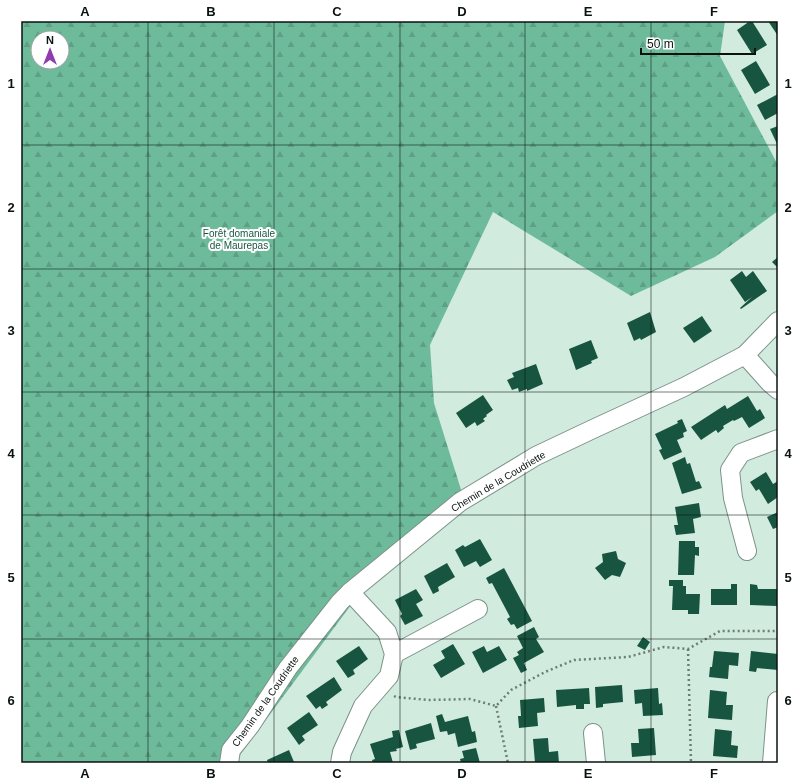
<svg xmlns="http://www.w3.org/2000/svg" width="799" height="784" font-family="Helvetica,sans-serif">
<defs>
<pattern id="forest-firs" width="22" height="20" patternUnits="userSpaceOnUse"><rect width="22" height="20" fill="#6ebb9c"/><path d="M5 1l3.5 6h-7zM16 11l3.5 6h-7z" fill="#5ea085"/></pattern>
</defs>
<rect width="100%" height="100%" fill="#d2ebdf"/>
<path fill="url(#forest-firs)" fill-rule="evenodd" d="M 21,21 L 725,21 L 720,56 L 778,165 L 778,211 L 715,257 L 631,296 L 493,212 L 430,345 L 434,403 L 463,496 L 354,601 L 234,763 L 21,763 ZM 38,38 L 62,38 L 62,62 L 38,62 Z"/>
<g fill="#185540">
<path d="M 750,21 L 752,21 L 767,45 L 752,54 L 737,30 Z"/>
<path d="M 768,21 L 778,21 L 778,36 Z"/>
<path d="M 756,61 L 770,85 L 755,94 L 741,70 Z"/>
<path d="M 778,94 L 778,113 L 765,120 L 757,105 Z"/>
<path d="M 778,126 L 778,146 L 770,129 Z"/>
<path d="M 778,257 L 778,268 L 772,262 Z"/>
<path d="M 742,271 L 746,277 L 753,271 L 767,291 L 741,309 L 740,308 L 752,297 L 745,302 L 730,280 Z"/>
<path d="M 650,312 L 656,332 L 641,340 L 640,338 L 634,341 L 627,323 Z"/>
<path d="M 702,316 L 712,331 L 694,343 L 683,328 Z"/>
<path d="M 591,340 L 598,358 L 591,361 L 592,363 L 576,370 L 569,349 Z"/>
<path d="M 536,364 L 543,384 L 527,391 L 527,389 L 519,392 L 518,388 L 512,390 L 507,380 L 514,377 L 512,373 Z"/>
<path d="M 483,395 L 493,410 L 486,415 L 487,416 L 483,419 L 485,421 L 477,426 L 475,422 L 466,428 L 456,413 Z"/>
<path d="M 748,396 L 757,411 L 760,409 L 765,418 L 749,428 L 742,417 L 734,421 L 733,420 L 723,426 L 724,428 L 718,433 L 716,430 L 701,440 L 691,427 L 725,405 L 727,409 Z"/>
<path d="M 682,419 L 687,431 L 683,433 L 684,437 L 677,440 L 682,452 L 664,460 L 659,450 L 662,449 L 655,434 L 678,423 L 677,421 Z"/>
<path d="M 685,457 L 687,464 L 690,463 L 696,482 L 699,481 L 702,488 L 682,494 L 672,463 Z"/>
<path d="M 766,472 L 773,484 L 778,481 L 778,497 L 768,504 L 759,489 L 756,491 L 750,482 Z"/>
<path d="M 699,503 L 701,517 L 693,519 L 695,533 L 676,535 L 674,525 L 678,525 L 675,507 Z"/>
<path d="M 778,512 L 778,527 L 773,529 L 767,517 Z"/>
<path d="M 480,539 L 492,560 L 480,567 L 476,561 L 464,567 L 455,550 L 463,545 L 465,547 Z"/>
<path d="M 679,541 L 695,541 L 695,547 L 699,547 L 699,556 L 695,555 L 694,575 L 678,575 Z"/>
<path d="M 616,551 L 618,559 L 626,563 L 620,577 L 612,575 L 605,580 L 595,568 L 603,562 L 602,554 Z"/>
<path d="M 447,563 L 455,577 L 438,587 L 439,591 L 433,594 L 424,576 Z"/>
<path d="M 504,568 L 532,621 L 517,629 L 514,624 L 511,625 L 507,619 L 510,617 L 492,583 L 489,584 L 486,578 Z"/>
<path d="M 669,580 L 683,580 L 683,586 L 686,586 L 686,594 L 700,594 L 699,614 L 688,614 L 688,610 L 672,610 L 673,586 L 669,586 Z"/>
<path d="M 731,584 L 737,584 L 737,605 L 711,605 L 711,589 L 731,589 Z"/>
<path d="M 750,584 L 757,585 L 758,589 L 777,589 L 777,606 L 750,605 Z"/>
<path d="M 416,589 L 423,600 L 416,604 L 423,616 L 405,625 L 400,616 L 402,614 L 395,600 Z"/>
<path d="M 534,627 L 539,637 L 536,639 L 544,652 L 524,663 L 527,670 L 521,673 L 513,658 L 519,655 L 517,652 L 523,648 L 517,636 Z"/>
<path d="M 643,637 L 650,642 L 645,650 L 637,646 Z"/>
<path d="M 453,644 L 465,664 L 441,678 L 433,665 L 445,658 L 441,651 Z"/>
<path d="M 359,646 L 368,659 L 353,670 L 355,674 L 348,678 L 336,661 Z"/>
<path d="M 484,646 L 487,652 L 499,646 L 507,660 L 483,673 L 472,652 Z"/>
<path d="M 714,651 L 739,653 L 738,666 L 729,665 L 728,679 L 709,677 L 710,667 L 712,667 Z"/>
<path d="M 751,651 L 778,654 L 778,670 L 757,668 L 756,672 L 749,671 Z"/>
<path d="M 334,677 L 342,690 L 326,702 L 328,705 L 322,709 L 320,706 L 316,709 L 306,696 Z"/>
<path d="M 622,685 L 623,702 L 603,704 L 603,707 L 596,708 L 595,687 Z"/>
<path d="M 589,688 L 590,704 L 584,704 L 584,709 L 576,709 L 576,705 L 557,707 L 556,690 Z"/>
<path d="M 658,688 L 659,704 L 662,703 L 663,715 L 643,716 L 642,703 L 635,704 L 634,690 Z"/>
<path d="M 710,690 L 727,692 L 726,705 L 733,705 L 732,720 L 708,718 Z"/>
<path d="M 544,698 L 545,712 L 537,713 L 538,726 L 519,728 L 518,716 L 521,716 L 520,700 Z"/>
<path d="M 309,712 L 318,725 L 302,736 L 305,740 L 299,745 L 287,728 Z"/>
<path d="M 442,714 L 445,722 L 468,716 L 472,732 L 475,731 L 477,742 L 458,747 L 455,733 L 448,735 L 447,731 L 440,732 L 436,716 Z"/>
<path d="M 431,723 L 435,739 L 416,744 L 417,748 L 410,750 L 405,731 Z"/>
<path d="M 654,728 L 656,755 L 632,757 L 631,743 L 639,743 L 638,729 Z"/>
<path d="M 715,729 L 732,731 L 731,745 L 738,746 L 737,758 L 713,756 Z"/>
<path d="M 399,730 L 403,747 L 396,749 L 397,751 L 390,752 L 393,763 L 373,763 L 372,760 L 375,759 L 370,744 L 393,737 L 392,731 Z"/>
<path d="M 548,738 L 549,752 L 558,751 L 559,763 L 535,763 L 533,739 Z"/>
<path d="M 476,748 L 480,763 L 461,763 L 460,759 L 464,758 L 462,751 Z"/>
<path d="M 289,750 L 294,762 L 268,763 L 267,760 Z"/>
</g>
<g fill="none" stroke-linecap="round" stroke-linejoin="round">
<g stroke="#7c9288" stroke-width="20">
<g id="minor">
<path d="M 745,355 L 770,383 L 778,390"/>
<path d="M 747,551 L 733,498 L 730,470 L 741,453 L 778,439"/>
<path d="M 394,654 L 478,609"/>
<path d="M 593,733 L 596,763"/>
<path d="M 229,763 L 231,750 L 250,726 L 288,668 L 340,602 L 350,592 L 460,502 L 536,456 L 593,429 L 684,387 L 745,355 L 778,321"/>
<path d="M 340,763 L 342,752 L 363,706 L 389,676 L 394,654 L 387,632 L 350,592"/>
<path d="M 772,763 L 777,701"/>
</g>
</g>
<g stroke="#6d7e76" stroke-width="2.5" stroke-dasharray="2 3" stroke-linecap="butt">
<path d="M 688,649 L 691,763"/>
<path d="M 394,696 L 396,697 L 428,700 L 470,699 L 496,706 L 511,690 L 545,672 L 574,660 L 628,657 L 664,647 L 688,649 L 720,631 L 778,631"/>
<path d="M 496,706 L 508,763"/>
</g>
<use href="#minor" stroke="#fff" stroke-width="18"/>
</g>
<path fill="none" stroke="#0a130f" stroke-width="1" stroke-opacity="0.55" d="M 148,21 L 148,763M 274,21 L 274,763M 400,21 L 400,763M 525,21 L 525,763M 651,21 L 651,763M 21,145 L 778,145M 21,269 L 778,269M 21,392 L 778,392M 21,515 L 778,515M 21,639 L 778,639"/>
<g text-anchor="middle" stroke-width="4" stroke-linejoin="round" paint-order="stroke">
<g font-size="10" fill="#195641" stroke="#fff">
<text x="239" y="237">Forêt domaniale<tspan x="239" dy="12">de Maurepas</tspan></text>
</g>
<g font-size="10" fill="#0a130f" stroke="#fff">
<text transform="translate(498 481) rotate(-31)" y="4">Chemin de la Coudriette</text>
<text transform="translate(265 701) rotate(-55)" y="4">Chemin de la Coudriette</text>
</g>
</g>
<rect width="799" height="784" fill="none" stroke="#ffffff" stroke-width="44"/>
<g transform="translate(50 50)"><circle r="19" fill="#ffffff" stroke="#9da19f"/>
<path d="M0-3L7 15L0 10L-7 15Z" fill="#8f3dac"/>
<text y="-6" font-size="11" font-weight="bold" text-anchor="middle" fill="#0a130f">N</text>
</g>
<path d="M641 48v6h114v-6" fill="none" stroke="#0a130f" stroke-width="2"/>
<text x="647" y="48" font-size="12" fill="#0a130f" stroke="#ffffff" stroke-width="3" paint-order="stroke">50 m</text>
<rect x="22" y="22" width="755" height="740" fill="none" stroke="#0a130f" stroke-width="1.5"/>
<g font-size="13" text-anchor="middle" font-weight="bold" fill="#0a130f">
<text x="85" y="16">A</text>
<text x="211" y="16">B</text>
<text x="337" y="16">C</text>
<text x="462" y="16">D</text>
<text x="588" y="16">E</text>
<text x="714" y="16">F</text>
<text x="11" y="88">1</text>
<text x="788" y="88">1</text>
<text x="11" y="212">2</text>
<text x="788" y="212">2</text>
<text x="11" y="335">3</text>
<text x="788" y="335">3</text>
<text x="11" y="458">4</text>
<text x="788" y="458">4</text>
<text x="11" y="582">5</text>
<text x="788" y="582">5</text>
<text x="11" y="705">6</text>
<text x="788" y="705">6</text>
<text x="85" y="778">A</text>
<text x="211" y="778">B</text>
<text x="337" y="778">C</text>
<text x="462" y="778">D</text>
<text x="588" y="778">E</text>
<text x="714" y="778">F</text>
</g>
</svg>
